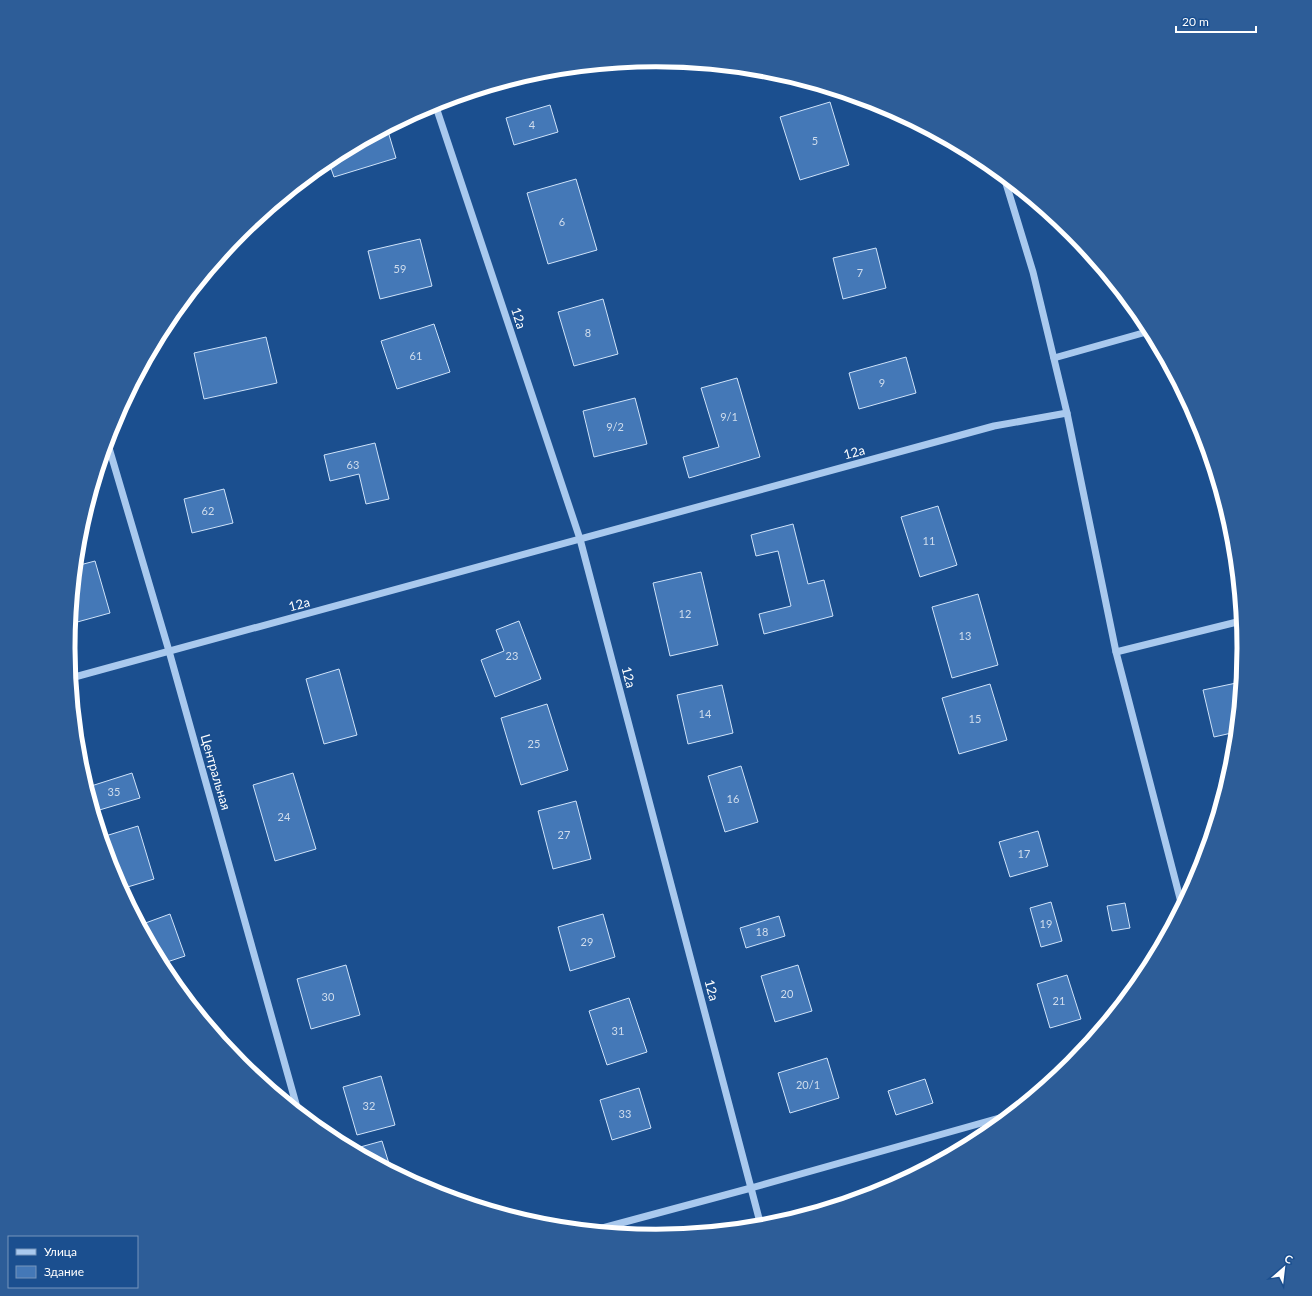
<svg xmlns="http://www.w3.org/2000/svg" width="1312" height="1296" font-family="Lato,sans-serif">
<rect width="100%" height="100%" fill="#1b4f8f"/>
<g fill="#4478b7" stroke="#cfe3fa">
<path d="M 830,102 L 849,165 L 800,180 L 780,117 Z"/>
<path d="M 550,105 L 558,132 L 514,145 L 506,118 Z"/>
<path d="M 387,128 L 396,158 L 334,177 L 328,160 Z"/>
<path d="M 576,179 L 597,250 L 548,264 L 527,193 Z"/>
<path d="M 420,239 L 432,286 L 380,299 L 368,251 Z"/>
<path d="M 876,248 L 886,288 L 843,299 L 833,258 Z"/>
<path d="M 603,299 L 618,354 L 574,366 L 558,312 Z"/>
<path d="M 434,324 L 450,372 L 397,389 L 381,341 Z"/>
<path d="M 266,337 L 277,383 L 204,399 L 194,353 Z"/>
<path d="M 906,357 L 916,393 L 859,409 L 849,373 Z"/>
<path d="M 737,378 L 760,457 L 689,478 L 683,457 L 719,447 L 701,388 Z"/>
<path d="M 635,398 L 647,444 L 594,457 L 583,411 Z"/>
<path d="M 375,443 L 389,499 L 366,504 L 359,474 L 330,481 L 324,455 Z"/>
<path d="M 224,489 L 233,523 L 192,533 L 184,499 Z"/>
<path d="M 938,506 L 957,565 L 920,577 L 901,517 Z"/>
<path d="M 793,524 L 808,584 L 824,580 L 833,616 L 764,634 L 759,614 L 791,606 L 778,551 L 756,556 L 751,535 Z"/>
<path d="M 95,561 L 110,613 L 70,624 L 76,566 Z"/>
<path d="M 701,572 L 718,645 L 670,656 L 653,583 Z"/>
<path d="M 978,594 L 998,665 L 952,678 L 932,607 Z"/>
<path d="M 519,621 L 541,679 L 495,697 L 481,660 L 504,651 L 496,630 Z"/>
<path d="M 339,669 L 357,735 L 324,744 L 306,679 Z"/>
<path d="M 1241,682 L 1236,732 L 1214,737 L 1203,690 Z"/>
<path d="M 990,684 L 1007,740 L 959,754 L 942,698 Z"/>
<path d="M 722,685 L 733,733 L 688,744 L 677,695 Z"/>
<path d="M 547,704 L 568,770 L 521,785 L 501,718 Z"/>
<path d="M 741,766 L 758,822 L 725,832 L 708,776 Z"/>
<path d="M 132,773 L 140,798 L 96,811 L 88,787 Z"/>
<path d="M 293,773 L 316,849 L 275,861 L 253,785 Z"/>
<path d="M 576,801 L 591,859 L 553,869 L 538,811 Z"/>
<path d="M 138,826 L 154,879 L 121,889 L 113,873 L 102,837 Z"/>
<path d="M 1038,831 L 1048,866 L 1010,877 L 999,842 Z"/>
<path d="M 1051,902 L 1062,941 L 1041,947 L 1030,908 Z"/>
<path d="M 1125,903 L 1130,928 L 1112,931 L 1107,906 Z"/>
<path d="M 170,914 L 185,956 L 161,964 L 140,925 Z"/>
<path d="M 603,914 L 615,957 L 570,971 L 558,927 Z"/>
<path d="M 779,916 L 785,936 L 746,948 L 740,928 Z"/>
<path d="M 346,965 L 360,1015 L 311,1029 L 297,979 Z"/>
<path d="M 798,965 L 812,1011 L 775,1022 L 761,976 Z"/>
<path d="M 1067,975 L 1081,1019 L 1050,1028 L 1037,984 Z"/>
<path d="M 629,998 L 647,1052 L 607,1065 L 589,1011 Z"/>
<path d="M 827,1058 L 839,1098 L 790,1113 L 778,1073 Z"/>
<path d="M 381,1076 L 395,1125 L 357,1135 L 343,1087 Z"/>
<path d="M 925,1079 L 933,1103 L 896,1115 L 888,1091 Z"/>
<path d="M 639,1088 L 651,1128 L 612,1140 L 600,1100 Z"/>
<path d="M 382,1141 L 391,1170 L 353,1149 Z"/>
</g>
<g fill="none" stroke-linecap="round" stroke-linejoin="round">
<g stroke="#a9c9ee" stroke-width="7">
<path d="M 435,104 L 580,539 L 751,1188 L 1010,1115"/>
<path d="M 1004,177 L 1033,272 L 1067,413 L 1116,652 L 1182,906"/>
<path d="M 1054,358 L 1150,331"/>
<path d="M 107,441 L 169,651 L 298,1111"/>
<path d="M 1116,652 L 1241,621"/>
<path d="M 71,678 L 994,426 L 1067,413"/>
<path d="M 595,1230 L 751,1188 L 761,1226"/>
</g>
</g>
<g text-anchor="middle" stroke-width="3" stroke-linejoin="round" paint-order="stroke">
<g font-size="11" fill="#d0dded">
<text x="532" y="129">4</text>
<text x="815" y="145">5</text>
<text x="562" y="226">6</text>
<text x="400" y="273">59</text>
<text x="860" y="277">7</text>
<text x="588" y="337">8</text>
<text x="416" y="360">61</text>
<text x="882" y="387">9</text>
<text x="729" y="421">9/1</text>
<text x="615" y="431">9/2</text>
<text x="353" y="469">63</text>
<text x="208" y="515">62</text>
<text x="929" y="545">11</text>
<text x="685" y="618">12</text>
<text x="965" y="640">13</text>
<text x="512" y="660">23</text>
<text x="705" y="718">14</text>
<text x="975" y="723">15</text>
<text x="534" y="748">25</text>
<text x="114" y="796">35</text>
<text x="733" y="803">16</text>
<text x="284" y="821">24</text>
<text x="564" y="839">27</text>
<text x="1024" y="858">17</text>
<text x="1046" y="928">19</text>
<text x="762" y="936">18</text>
<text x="587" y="946">29</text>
<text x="787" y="998">20</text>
<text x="328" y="1001">30</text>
<text x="1059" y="1005">21</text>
<text x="618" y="1035">31</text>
<text x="808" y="1089">20/1</text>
<text x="369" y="1110">32</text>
<text x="625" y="1118">33</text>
</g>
<g font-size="13" fill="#fff" stroke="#1b4f8f">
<text transform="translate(519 318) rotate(72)" y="5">12а</text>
<text transform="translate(854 452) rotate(-15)" y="5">12а</text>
<text transform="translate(299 604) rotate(-15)" y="5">12а</text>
<text transform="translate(629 677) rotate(75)" y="5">12а</text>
<text transform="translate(216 772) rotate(74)" y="5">Центральная</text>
<text transform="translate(712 990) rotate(75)" y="5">12а</text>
</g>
</g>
<path d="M0 0H1312V1296H0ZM75 648a581 581 0 1 1 1162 0a581 581 0 1 1-1162 0Z" fill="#2d5d98" fill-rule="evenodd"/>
<path fill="none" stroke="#fff" stroke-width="5" d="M75 648a581 581 0 1 1 1162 0a581 581 0 1 1-1162 0Z"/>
<rect x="8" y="1236" width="130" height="52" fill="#1b4f8f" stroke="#7695bc"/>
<rect x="16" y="1249" width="20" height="6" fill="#a9c9ee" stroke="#7695bc"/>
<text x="44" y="1256" font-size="12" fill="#ffffff">Улица</text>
<rect x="16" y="1266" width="20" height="12" fill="#4478b7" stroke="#7695bc"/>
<text x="44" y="1276" font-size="12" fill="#ffffff">Здание</text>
<g transform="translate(1284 1268) rotate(28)" stroke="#1b4f8f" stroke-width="3" paint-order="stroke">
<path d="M0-3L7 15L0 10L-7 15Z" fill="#ffffff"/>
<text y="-6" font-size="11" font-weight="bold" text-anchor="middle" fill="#ffffff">С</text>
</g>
<path d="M1176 26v6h80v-6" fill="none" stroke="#ffffff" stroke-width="2"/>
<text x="1182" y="26" font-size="12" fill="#ffffff" stroke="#1b4f8f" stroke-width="3" paint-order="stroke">20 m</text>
</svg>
